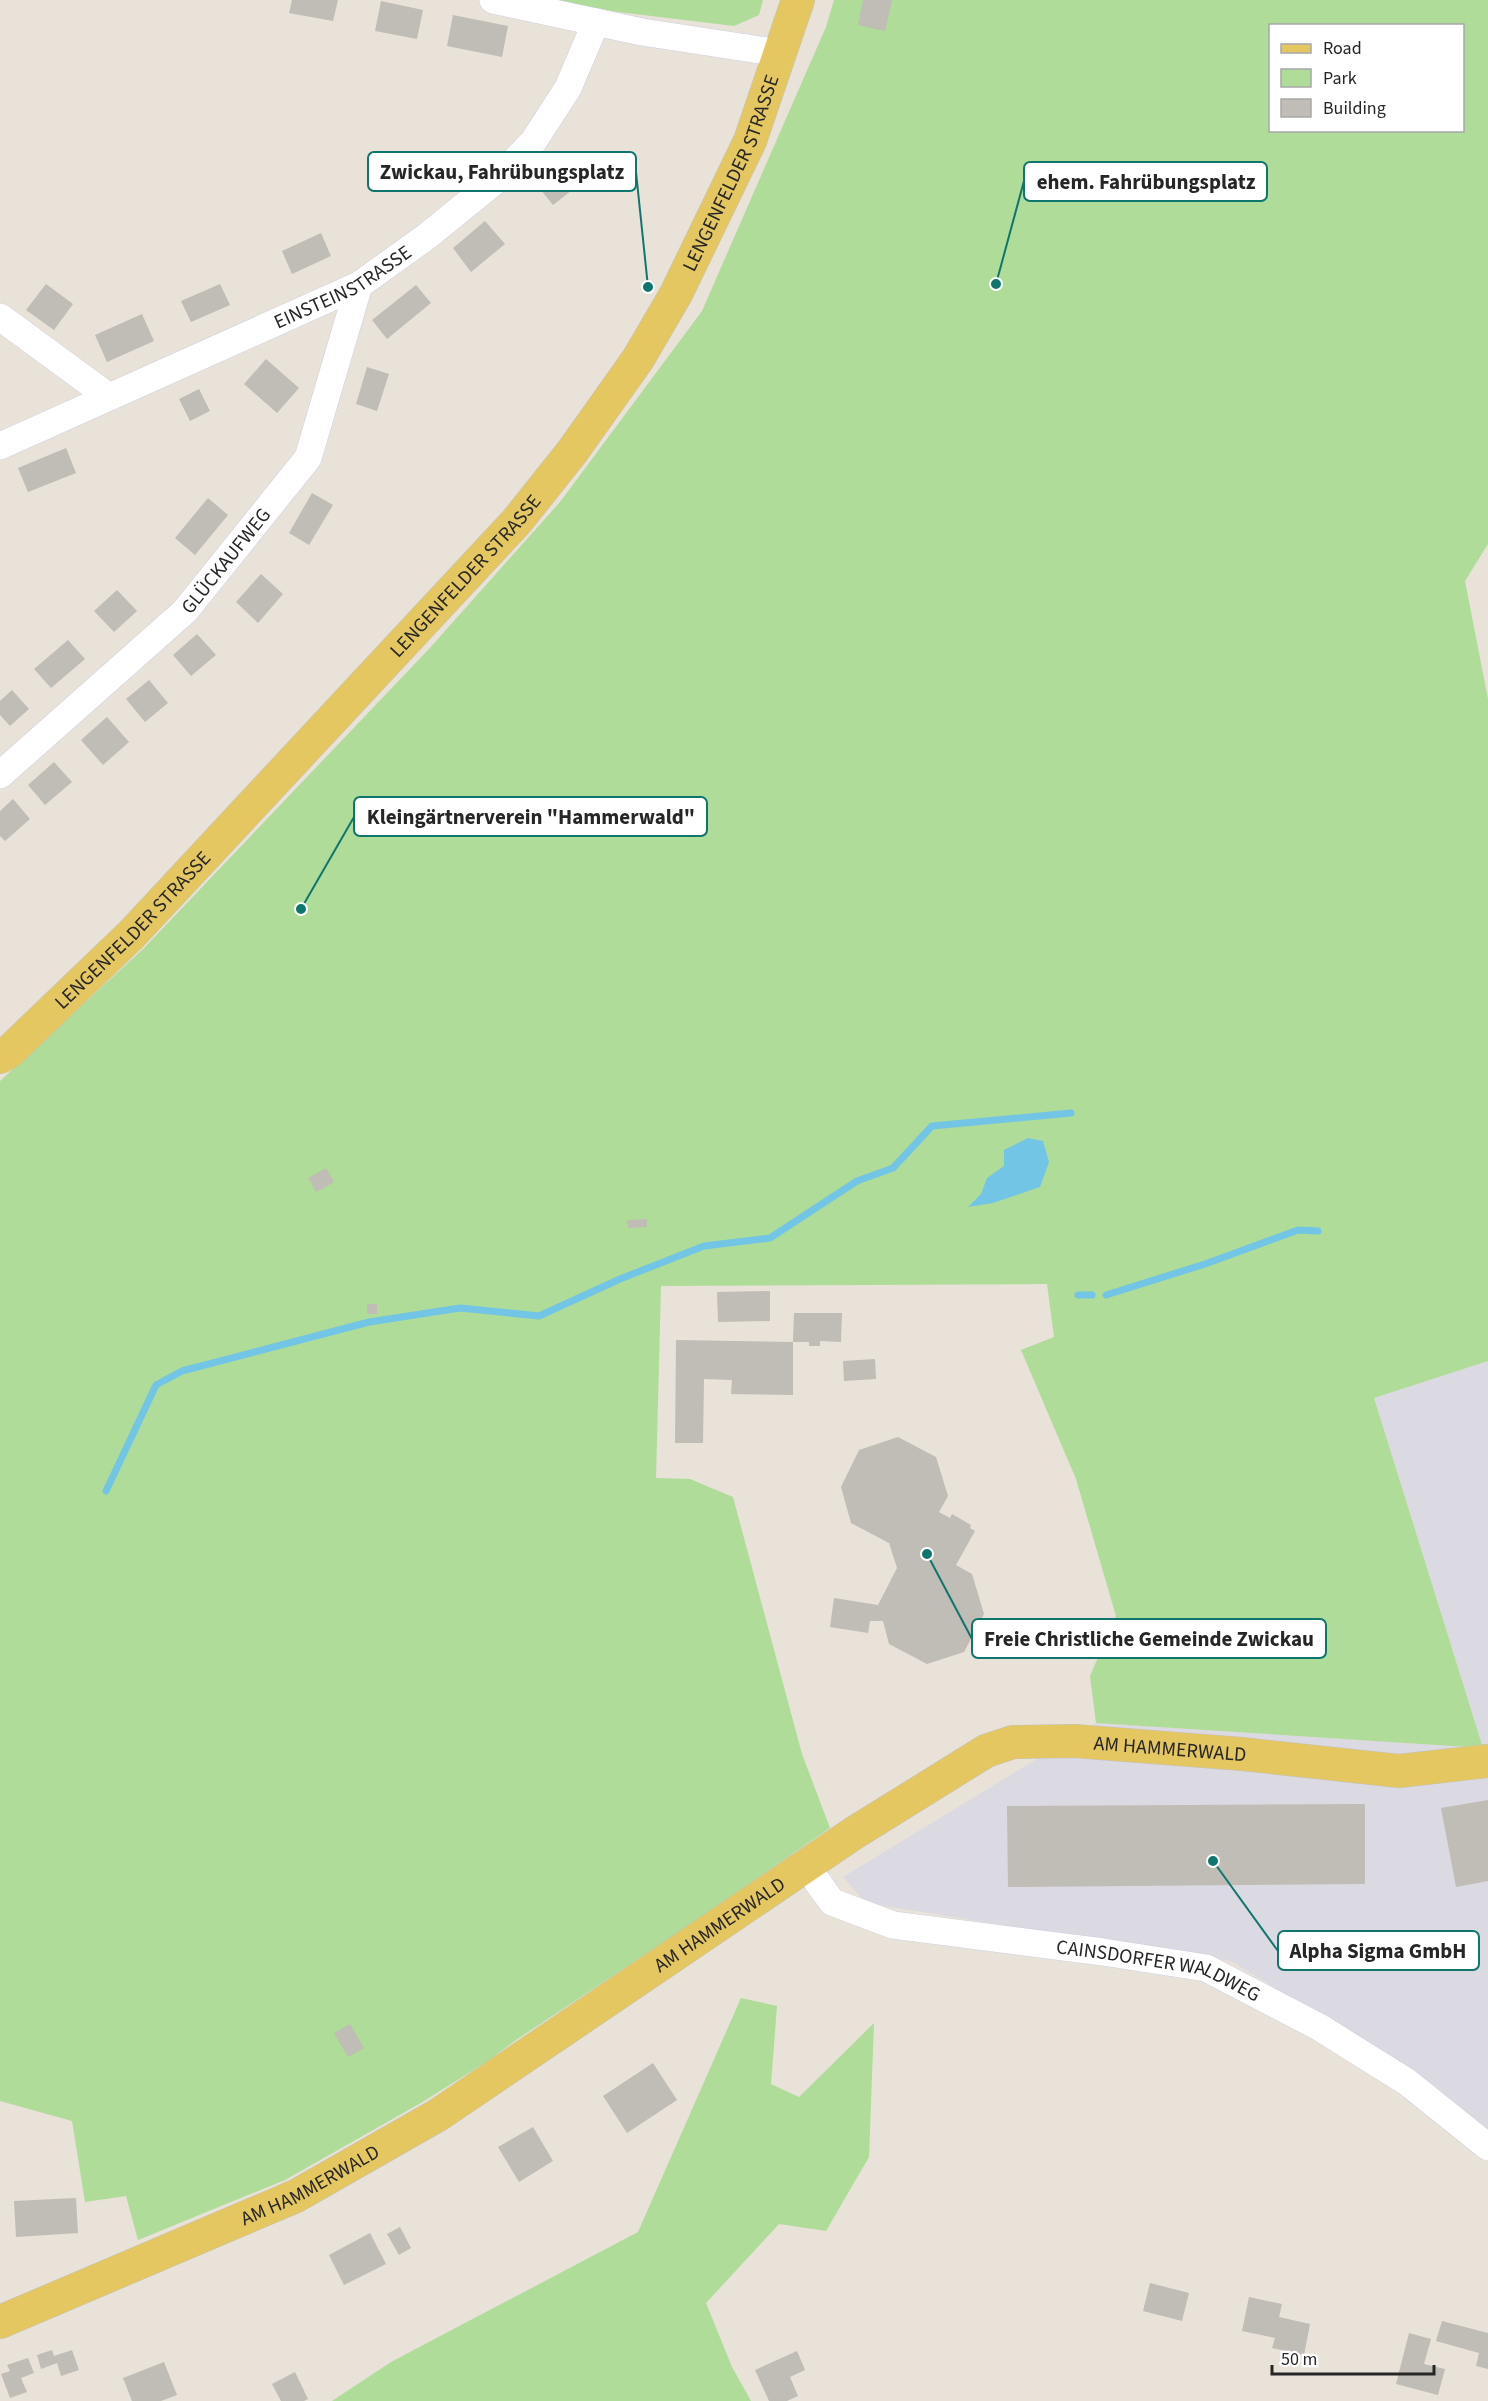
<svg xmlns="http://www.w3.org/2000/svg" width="1488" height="2401" font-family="'Source Sans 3',sans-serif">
<rect width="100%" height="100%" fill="#e8e2d9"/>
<path fill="#dbd9e1" d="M 1488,1361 L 1488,2133 L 1433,2084 L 1231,1961 L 866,1903 L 843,1877 L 1096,1723 L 1483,1748 L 1374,1398 Z"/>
<g fill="#afdc98" fill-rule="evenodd">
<path d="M 552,0 L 763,0 L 759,15 L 734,26 L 618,12 Z"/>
<path d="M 834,0 L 1488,0 L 1488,544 L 1465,581 L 1488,699 L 1488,1361 L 1374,1398 L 1483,1748 L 1096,1723 L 1090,1676 L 1116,1616 L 1076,1479 L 1021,1350 L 1054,1337 L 1047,1284 L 661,1286 L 656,1478 L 690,1479 L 733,1497 L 802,1754 L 830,1828 L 679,1932 L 516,2040 L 485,2063 L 419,2104 L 285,2180 L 138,2240 L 126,2196 L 85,2202 L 72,2121 L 0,2101 L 0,1081 L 144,948 L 429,649 L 560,502 L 702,311 L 826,27 ZM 1270,26 L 1462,26 L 1462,130 L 1270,130 Z"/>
<path d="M 741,1998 L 777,2006 L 771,2084 L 799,2097 L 874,2023 L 869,2157 L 826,2231 L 779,2224 L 706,2303 L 732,2367 L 751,2401 L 332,2401 L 391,2362 L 638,2232 Z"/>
</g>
<path fill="#72c5e4" d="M 1028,1138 L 1043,1141 L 1049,1162 L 1040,1187 L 993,1203 L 968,1207 L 981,1194 L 987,1178 L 1004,1166 L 1004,1150 Z"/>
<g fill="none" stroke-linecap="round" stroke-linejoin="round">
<g stroke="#72c5e4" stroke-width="7">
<path d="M 1078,1295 L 1092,1295"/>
<path d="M 1106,1295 L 1205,1264 L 1298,1230 L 1318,1231"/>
<path d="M 106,1491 L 156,1385 L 182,1371 L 369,1322 L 460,1308 L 539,1316 L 620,1279 L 704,1246 L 770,1238 L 857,1181 L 893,1168 L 932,1126 L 1071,1113"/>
</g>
</g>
<g fill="#c0bcb6">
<path d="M 292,0 L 338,0 L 333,21 L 289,13 Z"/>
<path d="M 863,0 L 892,0 L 885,31 L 858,25 Z"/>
<path d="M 381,1 L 423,10 L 417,39 L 375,31 Z"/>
<path d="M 453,15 L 508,26 L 502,57 L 447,46 Z"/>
<path d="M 566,154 L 586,179 L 553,205 L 533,180 Z"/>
<path d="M 485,221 L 505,244 L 471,272 L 453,248 Z"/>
<path d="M 321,233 L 331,256 L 292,274 L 282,251 Z"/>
<path d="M 46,284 L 73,304 L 54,330 L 26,310 Z"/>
<path d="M 220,284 L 230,305 L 191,322 L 181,301 Z"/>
<path d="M 416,285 L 431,303 L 387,339 L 372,320 Z"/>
<path d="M 142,314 L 154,341 L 107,362 L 95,335 Z"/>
<path d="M 266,359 L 299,388 L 277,413 L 244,384 Z"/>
<path d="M 367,367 L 389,374 L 377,411 L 356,404 Z"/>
<path d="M 199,389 L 210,411 L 190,421 L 179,399 Z"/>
<path d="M 66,448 L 76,473 L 28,492 L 18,468 Z"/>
<path d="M 312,493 L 333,505 L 309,545 L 289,533 Z"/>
<path d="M 208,498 L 228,515 L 195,555 L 175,538 Z"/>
<path d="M 261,574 L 283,594 L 258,623 L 236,602 Z"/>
<path d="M 117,590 L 137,611 L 114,632 L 94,611 Z"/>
<path d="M 197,634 L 216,655 L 191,676 L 173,655 Z"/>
<path d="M 68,640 L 85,659 L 51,688 L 34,669 Z"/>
<path d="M 149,680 L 168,703 L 145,722 L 126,699 Z"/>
<path d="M 12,690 L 29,709 L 10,726 L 0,715 L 0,701 Z"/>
<path d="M 107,717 L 129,742 L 103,765 L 81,740 Z"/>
<path d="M 54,762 L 72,782 L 45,805 L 28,785 Z"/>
<path d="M 13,799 L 30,819 L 5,841 L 0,836 L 0,811 Z"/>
<path d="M 326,1168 L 334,1182 L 316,1192 L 308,1178 Z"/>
<path d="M 647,1219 L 647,1227 L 628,1228 L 627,1220 Z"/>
<path d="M 770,1291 L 770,1321 L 718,1322 L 717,1292 Z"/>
<rect x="367" y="1304" width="10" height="10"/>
<path d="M 794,1313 L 842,1313 L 841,1342 L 820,1341 L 820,1346 L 809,1346 L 809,1342 L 793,1342 Z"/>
<path d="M 676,1340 L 793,1342 L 793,1395 L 731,1394 L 732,1380 L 704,1379 L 703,1443 L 675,1443 Z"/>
<path d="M 875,1359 L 876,1379 L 844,1381 L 843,1361 Z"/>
<path d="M 898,1437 L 936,1457 L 948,1496 L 939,1512 L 950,1518 L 952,1514 L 971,1525 L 970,1528 L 975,1531 L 956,1565 L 972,1574 L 984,1614 L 964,1652 L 927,1664 L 889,1644 L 883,1621 L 870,1621 L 868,1633 L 830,1627 L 834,1598 L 878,1605 L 897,1568 L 889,1543 L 851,1523 L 841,1487 L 859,1450 Z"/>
<path d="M 1488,1800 L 1488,1881 L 1456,1887 L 1441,1808 Z"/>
<path d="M 1365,1804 L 1365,1884 L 1008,1887 L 1007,1806 Z"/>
<path d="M 350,2024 L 364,2048 L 348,2057 L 334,2033 Z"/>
<path d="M 653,2063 L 677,2100 L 627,2133 L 603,2096 Z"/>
<path d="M 533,2127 L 553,2161 L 519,2182 L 498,2147 Z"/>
<path d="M 76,2198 L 78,2233 L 16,2237 L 14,2201 Z"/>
<path d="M 400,2227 L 411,2248 L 399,2255 L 387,2234 Z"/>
<path d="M 370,2233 L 386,2264 L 344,2285 L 329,2255 Z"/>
<path d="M 1150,2283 L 1189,2293 L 1182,2321 L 1143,2311 Z"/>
<path d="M 1249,2297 L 1282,2304 L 1279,2317 L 1310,2324 L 1304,2355 L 1272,2348 L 1275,2338 L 1242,2331 Z"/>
<path d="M 1442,2321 L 1488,2333 L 1488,2369 L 1476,2366 L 1479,2353 L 1436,2341 Z"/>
<path d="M 1409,2333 L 1431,2339 L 1424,2364 L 1445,2369 L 1438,2395 L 1396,2384 Z"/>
<path d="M 52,2350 L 54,2356 L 72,2350 L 79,2370 L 61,2376 L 57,2363 L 41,2369 L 37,2355 Z"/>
<path d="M 797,2351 L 805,2370 L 790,2377 L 798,2396 L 787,2401 L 769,2401 L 755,2370 Z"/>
<path d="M 28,2358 L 34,2373 L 21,2378 L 27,2392 L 10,2398 L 1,2374 L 10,2371 L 7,2365 Z"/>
<path d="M 164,2362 L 177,2395 L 161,2401 L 132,2401 L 123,2378 Z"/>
<path d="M 295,2372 L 308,2399 L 304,2401 L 281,2401 L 272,2384 Z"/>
</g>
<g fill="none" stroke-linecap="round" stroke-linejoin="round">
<g stroke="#ced1df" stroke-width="28">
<g id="minor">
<path d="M 493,0 L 642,32 L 780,53"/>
<path d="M 0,317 L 109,397"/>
<path id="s1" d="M 0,446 L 359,285 L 426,237 L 495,181 L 533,142 L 568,88 L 596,22"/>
<path id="s2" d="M 0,775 L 185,611 L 308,458 L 359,285"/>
<path id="s3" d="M 806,1866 L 832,1902 L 893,1925 L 1103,1952 L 1206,1968 L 1319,2027 L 1407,2082 L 1488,2147"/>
</g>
</g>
<g stroke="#c2c2c2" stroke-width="34">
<g id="major">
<path id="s4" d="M 0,1057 L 10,1051 L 132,934 L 517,521 L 572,452 L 638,359 L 676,294 L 750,141 L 798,0"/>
<path id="s5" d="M 0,2322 L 296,2196 L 438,2115 L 854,1833 L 986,1751 L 1013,1742 L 1074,1741 L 1242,1754 L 1399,1771 L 1488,1761"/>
</g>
</g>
<use href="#minor" stroke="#fff" stroke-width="27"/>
<use href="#major" stroke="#e5c761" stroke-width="33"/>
</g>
<g text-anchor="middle" stroke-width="4.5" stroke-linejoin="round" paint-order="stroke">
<g font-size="20" fill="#262626" stroke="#fff">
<text dy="7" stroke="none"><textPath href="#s4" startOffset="1156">LENGENFELDER STRASSE</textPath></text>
<text dy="7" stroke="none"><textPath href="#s1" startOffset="378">EINSTEINSTRASSE</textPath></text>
<text dy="7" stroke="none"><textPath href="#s2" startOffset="312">GLÜCKAUFWEG</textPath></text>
<text dy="7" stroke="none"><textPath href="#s4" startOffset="670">LENGENFELDER STRASSE</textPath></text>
<text dy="7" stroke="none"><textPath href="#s4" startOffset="184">LENGENFELDER STRASSE</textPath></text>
<text dy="7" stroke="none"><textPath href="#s5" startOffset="1329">AM HAMMERWALD</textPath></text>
<text dy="7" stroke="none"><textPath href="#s5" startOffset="825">AM HAMMERWALD</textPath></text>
<text dy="7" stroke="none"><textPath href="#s3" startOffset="380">CAINSDORFER WALDWEG</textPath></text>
<text dy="7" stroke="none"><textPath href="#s5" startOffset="339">AM HAMMERWALD</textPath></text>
</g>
</g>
<path fill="none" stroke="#0f766e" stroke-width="2" d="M648 287L636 172M996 284L1024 181M301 909L354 817M927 1554L972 1639M1213 1861L1278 1951"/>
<g fill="#0f766e" stroke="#fff" stroke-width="2">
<circle cx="648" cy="287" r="6"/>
<circle cx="996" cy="284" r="6"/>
<circle cx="301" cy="909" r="6"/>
<circle cx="927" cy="1554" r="6"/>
<circle cx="1213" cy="1861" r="6"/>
</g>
<g fill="#fff" stroke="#0f766e" stroke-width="2">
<rect x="368" y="152" width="268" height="39" rx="6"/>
<rect x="1024" y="162" width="243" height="39" rx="6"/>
<rect x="354" y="797" width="353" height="39" rx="6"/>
<rect x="972" y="1619" width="354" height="39" rx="6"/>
<rect x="1278" y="1931" width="201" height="39" rx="6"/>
</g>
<g font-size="21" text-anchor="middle" font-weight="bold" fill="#262626">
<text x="502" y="179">Zwickau, Fahrübungsplatz</text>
<text x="1146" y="189">ehem. Fahrübungsplatz</text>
<text x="531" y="824">Kleingärtnerverein "Hammerwald"</text>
<text x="1149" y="1646">Freie Christliche Gemeinde Zwickau</text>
<text x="1378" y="1958">Alpha Sigma GmbH</text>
</g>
<rect x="1269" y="24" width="195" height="108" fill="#ffffff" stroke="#a8a8a8" stroke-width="1.5"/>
<rect x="1281" y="44" width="30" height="9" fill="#e5c761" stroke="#a8a8a8" stroke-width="1.5"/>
<text x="1323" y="54" font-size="18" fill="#262626">Road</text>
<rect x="1281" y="69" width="30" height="18" fill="#afdc98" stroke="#a8a8a8" stroke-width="1.5"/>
<text x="1323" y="84" font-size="18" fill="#262626">Park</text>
<rect x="1281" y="99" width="30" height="18" fill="#c0bcb6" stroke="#a8a8a8" stroke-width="1.5"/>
<text x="1323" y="114" font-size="18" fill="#262626">Building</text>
<path d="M1272 2365v9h162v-9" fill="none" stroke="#262626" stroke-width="3"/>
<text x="1281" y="2365" font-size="18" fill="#262626" stroke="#ffffff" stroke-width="4.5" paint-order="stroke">50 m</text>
</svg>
